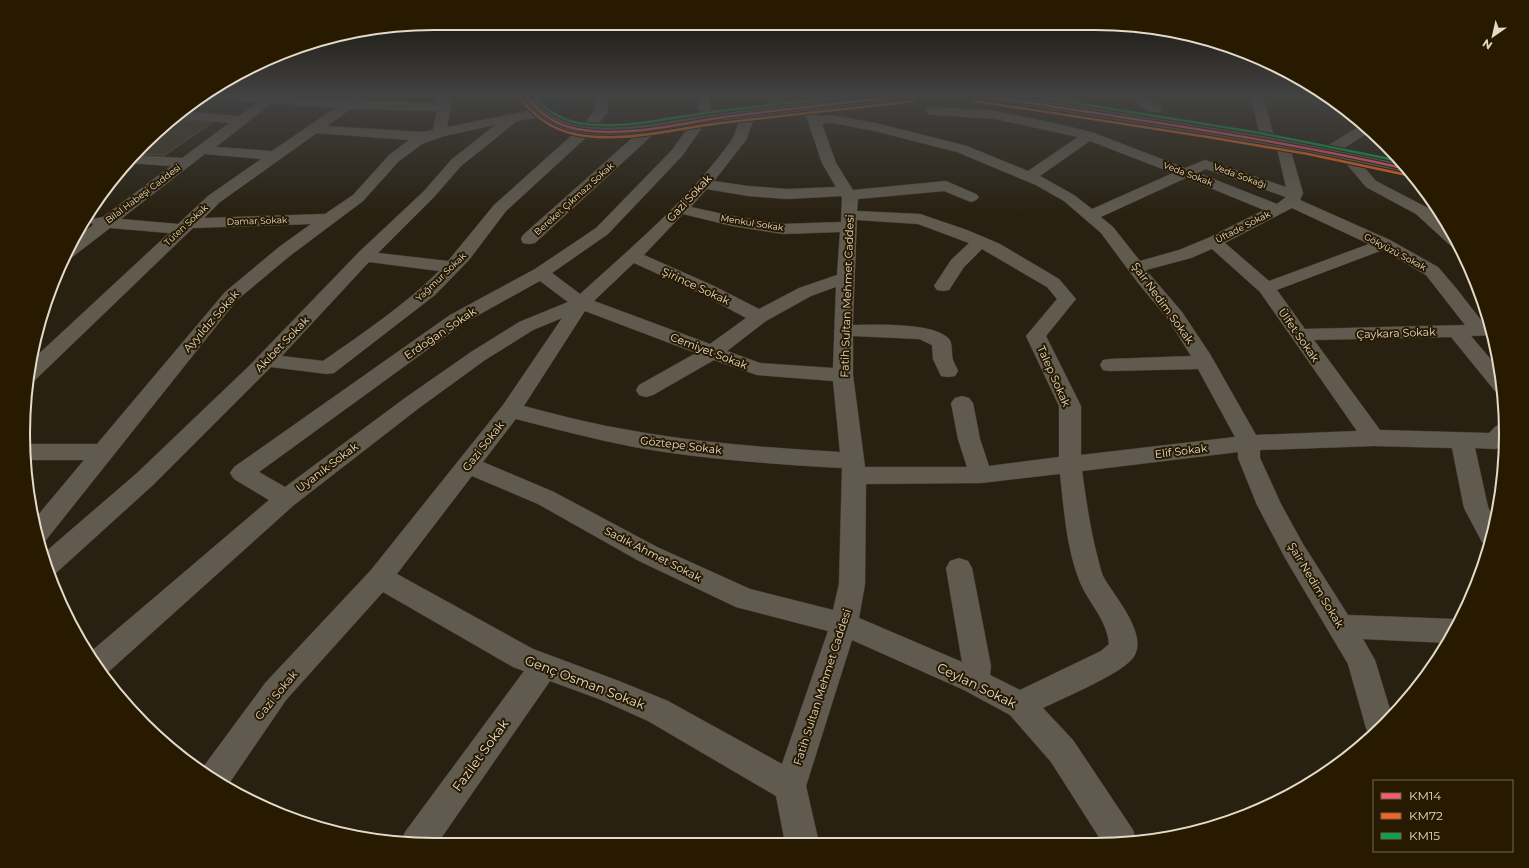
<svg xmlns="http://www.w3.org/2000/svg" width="1529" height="868" font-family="Montserrat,sans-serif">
<rect width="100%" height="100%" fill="#282010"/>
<path fill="#123620" d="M 545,95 L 578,95 L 559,110 L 542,96 Z"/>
<path fill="#423624" stroke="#5e564a" d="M 182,120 L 212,123 L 165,155 L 135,154 L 139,149 Z"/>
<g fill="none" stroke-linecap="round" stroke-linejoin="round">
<g stroke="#433c31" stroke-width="1">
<g id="minor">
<path d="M 209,95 L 281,95 L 345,101 L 353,95 L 368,95 L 361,101 L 438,103 L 438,95 L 450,95 L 451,107 L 447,127 L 538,109 L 543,110 L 545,113 L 543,116 L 517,121 L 461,166 L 434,197 L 378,253 L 448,261 L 494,205 L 581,127 L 594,112 L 597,95 L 609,95 L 607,113 L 591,133 L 506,211 L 469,260 L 435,295 L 334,373 L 327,374 L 271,367 L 153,485 L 56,573 L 49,576 L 43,554 L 137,473 L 249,366 L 359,252 L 424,191 L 451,160 L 495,125 L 444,136 L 422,144 L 399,161 L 363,201 L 291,255 L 237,300 L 46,540 L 39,542 L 33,521 L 84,460 L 24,460 L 24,444 L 97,444 L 225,292 L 279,247 L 311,224 L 193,228 L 34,381 L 26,382 L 30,362 L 169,233 L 110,228 L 71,258 L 63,259 L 72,241 L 93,225 L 91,222 L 93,219 L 103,217 L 171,166 L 128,163 L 134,155 L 182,158 L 229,123 L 172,118 L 180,111 L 239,116 L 258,102 L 215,99 ZM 272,103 L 335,108 L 272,151 L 216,147 ZM 351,109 L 437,111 L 433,130 L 421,132 L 327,126 ZM 317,133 L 409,140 L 389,155 L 353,195 L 325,214 L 204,218 L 220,202 ZM 205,154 L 261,159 L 208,196 L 178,224 L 121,219 ZM 369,262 L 439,271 C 405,305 363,333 323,361 L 282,356 Z"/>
<path d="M 697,95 L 709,95 L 712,114 L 707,118 L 708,119 L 682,156 L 608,234 L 552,273 L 580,294 C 633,246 689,199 731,141 C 737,132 738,119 744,110 L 754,110 L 756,113 L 746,140 L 714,181 L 748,186 L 787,189 L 836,187 L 822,163 L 803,107 L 805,104 L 815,104 L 820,116 L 832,115 L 876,123 L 967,146 L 1028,171 L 1078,137 L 995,119 L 933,115 L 928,114 L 926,111 L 928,108 L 933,107 L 995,111 L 1063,125 L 1094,133 L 1185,168 L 1205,160 L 1286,187 L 1276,144 L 1278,141 L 1283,140 L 1288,141 L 1303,193 L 1300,200 L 1390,240 L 1438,267 L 1456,288 L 1484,324 L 1491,324 L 1493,335 L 1471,336 L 1499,369 L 1503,393 L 1495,391 L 1451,337 L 1314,340 L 1380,430 L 1489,433 L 1496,426 L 1505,424 L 1503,446 L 1495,449 L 1475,448 L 1488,507 L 1495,520 L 1489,544 L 1482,542 L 1464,508 L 1452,448 L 1374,446 L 1260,450 L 1260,458 L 1281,504 L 1303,544 L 1348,615 L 1455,619 L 1459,621 L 1449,643 L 1363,639 L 1375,660 L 1392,716 L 1386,724 L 1370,737 L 1366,728 L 1348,664 L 1285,558 L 1257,505 L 1238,458 L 1238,452 L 1082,471 C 1086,499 1090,528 1097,555 C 1099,562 1100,569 1103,576 C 1113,595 1150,635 1133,658 C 1121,674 1063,698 1043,708 L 1073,740 L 1133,830 L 1137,842 L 1102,842 L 1051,762 L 1010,715 L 964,690 L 852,640 L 806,786 L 819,843 L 785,843 L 776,796 L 648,721 L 599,699 L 550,681 L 437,844 L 401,843 L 405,832 L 524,671 L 513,667 L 383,592 L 286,700 L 226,788 L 201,770 L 266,682 L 371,570 L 503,405 L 562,318 L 533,330 L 485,360 L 419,408 L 294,505 L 106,674 L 103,675 L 88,654 L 269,500 L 234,479 L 230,473 L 234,467 L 450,315 L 535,269 L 596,228 L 672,150 L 696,116 L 699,115 ZM 832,123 L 875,131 L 957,152 L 1036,185 L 1064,201 L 1101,233 L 1138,283 L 1168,319 L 1191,356 L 1110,359 L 1103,360 L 1100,365 L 1103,370 L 1110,371 L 1198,369 L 1235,437 L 1081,455 L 1081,406 L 1046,336 L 1076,299 L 1059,279 L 1000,244 L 967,230 L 920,214 L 857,211 L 858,199 L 944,191 L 966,200 L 971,202 L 976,200 L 979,197 L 976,194 L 946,181 L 853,190 L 836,163 L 822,124 ZM 1090,141 L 1173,173 L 1092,209 L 1074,195 L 1040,176 ZM 1206,169 L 1286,197 L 1277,204 L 1198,173 ZM 1186,178 L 1264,210 L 1208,238 L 1179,250 L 1140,261 L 1113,227 L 1101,217 ZM 707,189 L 748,196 L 787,199 L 841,196 L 842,198 L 841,222 L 783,224 L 732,216 L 691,207 ZM 1292,208 L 1369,244 L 1269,281 L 1225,243 ZM 683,214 L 732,226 L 783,234 L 840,232 L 837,275 L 799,288 L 759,309 L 714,286 L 644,255 ZM 857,220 L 918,224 L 969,243 L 951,260 L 934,286 L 937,290 L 943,291 L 949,290 L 964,267 L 982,249 L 1047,287 L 1057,299 L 1026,336 L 1059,406 L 1059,457 L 989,466 L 980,439 L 973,403 L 969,398 L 962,396 L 955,398 L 951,403 L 958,439 L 967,467 L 865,467 L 853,375 L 853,336 L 919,339 L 932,345 L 933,359 L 941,376 L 948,377 L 955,376 L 958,371 C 957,367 954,364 953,360 C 951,353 953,344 949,339 C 934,322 875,325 853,325 ZM 1212,249 L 1260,292 L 1357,431 L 1256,435 L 1210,354 L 1182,312 L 1146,270 L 1191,258 ZM 1383,250 L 1426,275 L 1465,325 L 1305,329 L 1277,290 ZM 634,263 L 702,294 L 746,318 L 710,344 L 594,301 ZM 540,281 L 568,302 L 519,322 L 471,352 L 405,398 L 285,487 L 259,472 L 464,323 ZM 836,287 L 833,368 L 760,363 L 727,351 L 766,321 L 811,296 ZM 585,311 L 696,353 L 639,385 L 636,390 L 639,395 L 646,397 L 653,395 L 714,360 L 757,375 L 833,381 L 840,452 C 771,448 702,443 634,431 C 597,425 561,416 524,406 ZM 516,419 C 555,429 594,439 634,447 C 702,459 772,464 842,468 L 839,584 L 833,610 L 750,589 L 657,547 L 554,492 L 483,462 ZM 1060,474 C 1064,509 1066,544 1078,577 C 1086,601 1107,618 1109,644 L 1101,651 L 1020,690 L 990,675 L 991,666 L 972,568 L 968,561 L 959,558 L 950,561 L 946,568 L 962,662 L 859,618 L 865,584 L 866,484 L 981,483 ZM 472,476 L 538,504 L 639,561 L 736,607 L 828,631 L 782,764 L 668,701 L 619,681 L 533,649 L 397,574 Z"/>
<path d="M 771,95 L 783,95 L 780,109 L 770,109 L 768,106 Z"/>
<path d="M 856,95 L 869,95 L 869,96 L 868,99 C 862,100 859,100 856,95 Z"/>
<path d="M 1054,95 C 1065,95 1079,95 1086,105 L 1085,108 L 1075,108 Z"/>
<path d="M 1125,95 L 1141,95 L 1160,106 L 1162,109 L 1160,112 L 1150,112 Z"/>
<path d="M 1251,95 L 1263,95 L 1275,141 L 1273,144 L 1268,145 L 1263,144 L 1261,141 Z"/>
<path d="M 654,122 L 659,123 L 661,126 L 659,129 L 535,243 L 529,244 L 523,243 L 521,239 L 523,235 L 649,123 Z"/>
<path d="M 1363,124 L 1371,131 L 1339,151 L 1334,152 L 1329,151 L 1327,148 L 1329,145 Z"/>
<path d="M 1346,151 L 1351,152 L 1376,181 L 1428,208 L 1446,223 L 1460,246 L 1451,246 L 1416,214 L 1366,187 L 1339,155 L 1341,152 Z"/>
</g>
</g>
<g stroke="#433c31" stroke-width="1">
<g id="major">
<path d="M 519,95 L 532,95 C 545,114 563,123 585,126 C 626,131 666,121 706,115 C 776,106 847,95 918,95 L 912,99 C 848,107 784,113 719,121 C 672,128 622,142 575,132 C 548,127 535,118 519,95 Z"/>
<path d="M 970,95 L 1012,95 L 1251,134 L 1346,151 L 1402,163 L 1411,173 L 1251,142 L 1010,103 L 976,99 Z"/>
</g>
</g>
<use href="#minor" fill="#615b4f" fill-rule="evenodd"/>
<use href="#major" fill="#625e4f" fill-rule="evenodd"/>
<g stroke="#281a00" stroke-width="4.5">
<g id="bus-1">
<path d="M 525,95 C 538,112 555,125 577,129 C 625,138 677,124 724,117 C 785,109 847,103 908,95"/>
<path d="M 980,95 C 1123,118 1266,137 1407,169"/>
</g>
</g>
<g stroke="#281a00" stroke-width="4.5">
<g id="bus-2">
<path d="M 520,98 C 534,116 551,129 574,134 C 623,144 672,129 721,123 C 785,115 849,109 913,101"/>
<path d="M 975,101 L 1208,137 L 1308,154 L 1407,175"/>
</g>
</g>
<g stroke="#281a00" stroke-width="4.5">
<g id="bus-3">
<path d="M 533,95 C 545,110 559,119 578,123 C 620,130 664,119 705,113 C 756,106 808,101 859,95"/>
<path d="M 1026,95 L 1260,133 L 1400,161"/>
</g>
</g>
<use href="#bus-1" stroke="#f75a77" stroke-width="2.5"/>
<use href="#bus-2" stroke="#f26522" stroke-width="2.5"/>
<use href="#bus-3" stroke="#00a651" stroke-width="2.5"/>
</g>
<linearGradient id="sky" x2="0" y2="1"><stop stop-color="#161209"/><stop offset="0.44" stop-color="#424242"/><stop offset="1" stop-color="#424242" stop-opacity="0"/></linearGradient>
<rect width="1529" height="217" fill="url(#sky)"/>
<g text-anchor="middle" stroke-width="4" stroke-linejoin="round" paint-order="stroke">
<g font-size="9" fill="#e3dac9" stroke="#281a00">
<text transform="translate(1188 174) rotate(21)" y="3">Veda Sokak</text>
<text transform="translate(1240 176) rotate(20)" y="3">Veda Sokağı</text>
<text transform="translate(143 194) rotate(-37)" y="3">Bilal Habeşi Caddesi</text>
<text transform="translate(574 199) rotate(-42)" y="3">Bereket Çıkmazı Sokak</text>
<text transform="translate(257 221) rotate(-2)" y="3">Damar Sokak</text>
<text transform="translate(752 223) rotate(9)" y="3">Menkul Sokak</text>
<text transform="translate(186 225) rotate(-43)" y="3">Tüten Sokak</text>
<text transform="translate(1243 227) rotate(-27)" y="3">Üftade Sokak</text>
<text transform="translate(1395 252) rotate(28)" y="3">Gökyüzü Sokak</text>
<text transform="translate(441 277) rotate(-44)" y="3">Yağmur Sokak</text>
</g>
<g font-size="11" fill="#e3dac9" stroke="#281a00">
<text transform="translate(689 198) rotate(-47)" y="4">Gazi Sokak</text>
<text transform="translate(696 286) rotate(25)" y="4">Şirince Sokak</text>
<text transform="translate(847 296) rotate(-88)" y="4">Fatih Sultan Mehmet Caddesi</text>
<text transform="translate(1163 303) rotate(54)" y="4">Şair Nedim Sokak</text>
<text transform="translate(211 321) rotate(-49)" y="4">Ayyıldız Sokak</text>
<text transform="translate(440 333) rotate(-34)" y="4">Erdoğan Sokak</text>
<text transform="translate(1396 333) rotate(-2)" y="4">Çaykara Sokak</text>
<text transform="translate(1299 335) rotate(55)" y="4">Ülfet Sokak</text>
<text transform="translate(282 344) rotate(-46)" y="4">Akıbet Sokak</text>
<text transform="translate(709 351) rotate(21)" y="4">Cemiyet Sokak</text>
<text transform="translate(1054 376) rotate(66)" y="4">Talep Sokak</text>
<text transform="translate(681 445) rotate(7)" y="4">Göztepe Sokak</text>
<text transform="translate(483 446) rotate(-52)" y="4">Gazi Sokak</text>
<text transform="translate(1181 451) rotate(-7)" y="4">Elif Sokak</text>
<text transform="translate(327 467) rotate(-37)" y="4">Uyanık Sokak</text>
<text transform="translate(653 554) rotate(27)" y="4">Sadık Ahmet Sokak</text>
<text transform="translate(1316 585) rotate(59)" y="4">Şair Nedim Sokak</text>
<text transform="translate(822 687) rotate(-72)" y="4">Fatih Sultan Mehmet Caddesi</text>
<text transform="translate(276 695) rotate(-51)" y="4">Gazi Sokak</text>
</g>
<g font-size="13" fill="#e3dac9" stroke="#281a00">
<text transform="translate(585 682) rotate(21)" y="5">Genç Osman Sokak</text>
<text transform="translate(977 685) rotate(26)" y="5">Ceylan Sokak</text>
<text transform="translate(480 755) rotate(-54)" y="5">Fazilet Sokak</text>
</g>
</g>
<path d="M0 0H1529V868H0ZM434 30H1095A404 404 0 0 1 1499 434V434A404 404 0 0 1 1095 838H434A404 404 0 0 1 30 434V434A404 404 0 0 1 434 30Z" fill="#281a00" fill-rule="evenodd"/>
<path fill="none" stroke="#e3dac9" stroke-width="2" d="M434 30H1095A404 404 0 0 1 1499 434V434A404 404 0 0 1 1095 838H434A404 404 0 0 1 30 434V434A404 404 0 0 1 434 30Z"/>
<rect x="1373" y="780" width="140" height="72" fill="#281a00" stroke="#736750"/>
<rect x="1381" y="793" width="20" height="6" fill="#f75a77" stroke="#736750"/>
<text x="1409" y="800" font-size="12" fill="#e3dac9">KM14</text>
<rect x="1381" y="813" width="20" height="6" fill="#f26522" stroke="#736750"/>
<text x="1409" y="820" font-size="12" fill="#e3dac9">KM72</text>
<rect x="1381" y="833" width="20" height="6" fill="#00a651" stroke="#736750"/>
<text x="1409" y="840" font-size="12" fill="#e3dac9">KM15</text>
<g transform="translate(1493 36) rotate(214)" stroke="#281a00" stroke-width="3" paint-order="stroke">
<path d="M0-3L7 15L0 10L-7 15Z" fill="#e3dac9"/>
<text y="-6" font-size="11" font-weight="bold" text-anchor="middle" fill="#e3dac9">N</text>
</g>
</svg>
